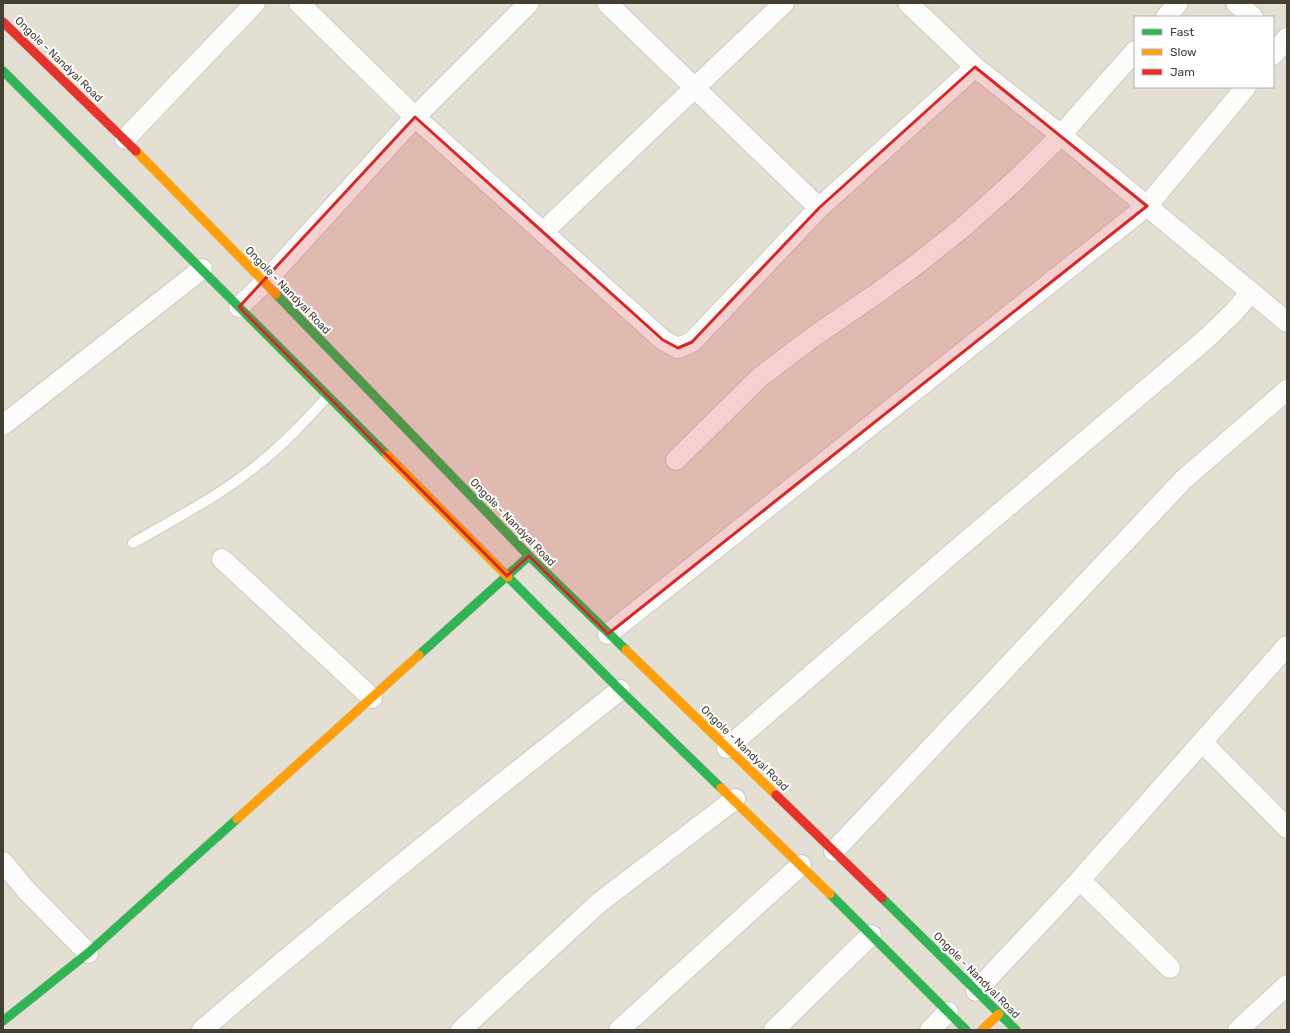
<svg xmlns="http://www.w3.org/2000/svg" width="1290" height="1033" font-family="Rubik,sans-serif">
<rect width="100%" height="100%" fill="#eeede6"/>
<path fill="#e3dfd3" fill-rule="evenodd" d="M 3,3 L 1287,3 L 1287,1030 L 3,1030 ZM 1135,17 L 1273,17 L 1273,87 L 1135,87 Z"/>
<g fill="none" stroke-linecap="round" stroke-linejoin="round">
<g stroke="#cccac4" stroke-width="12">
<path id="lane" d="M 133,543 C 176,518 223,494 261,462 C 286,442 307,419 328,396"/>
</g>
<g stroke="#cccac4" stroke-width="22">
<g id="street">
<path d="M 299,3 L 415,117 L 663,340 L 678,348 L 692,342 L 819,208 L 975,67"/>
<path d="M 607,3 L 819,208"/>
<path d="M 908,3 L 975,67 L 1061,135 L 1287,322"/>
<path d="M 1236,3 L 1253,17"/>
<path d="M 1166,17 L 1178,3"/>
<path d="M 1273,55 L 1287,38"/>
<path d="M 125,139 L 255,3"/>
<path d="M 543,232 L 784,3"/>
<path d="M 239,307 L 264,283 L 415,117 L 529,3"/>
<path d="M 3,425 L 202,269"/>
<path d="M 676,460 L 760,377 L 813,337 L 876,294 L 917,264 L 961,229 L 1018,178 L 1061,135 L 1135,51"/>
<path d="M 222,559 L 372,698"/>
<path d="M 608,634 L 1147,206 L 1246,87"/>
<path d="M 1202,742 L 1287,828"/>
<path d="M 727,748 L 963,544 L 1206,339 L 1234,312 L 1251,292"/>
<path d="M 834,851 L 1183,480 L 1287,390"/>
<path d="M 3,862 L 26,890 L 88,953"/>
<path d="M 1080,880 L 1170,968"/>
<path d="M 976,991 L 1080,880 L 1287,646"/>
<path d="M 202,1030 C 339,913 479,801 620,690"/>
<path d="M 461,1030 L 600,902 L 735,799"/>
<path d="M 619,1030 L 801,865"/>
<path d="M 774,1030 L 871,935"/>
<path d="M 930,1030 L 948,1012"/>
<path d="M 1238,1030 L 1287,985"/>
</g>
</g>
<g stroke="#cecabd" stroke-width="10">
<g id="fast">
<path d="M 3,71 L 387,455"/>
<path d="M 276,294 L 529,556 L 626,650"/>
<path d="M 508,577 L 620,690 L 721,788"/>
<path d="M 419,655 L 529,556"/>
<path d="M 830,894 L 966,1030"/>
<path d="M 882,898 L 1016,1030"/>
<path d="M 3,1021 L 88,953 L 237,819"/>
</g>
</g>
<g stroke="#cecabd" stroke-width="10">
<g id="slow">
<path d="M 136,151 L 276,294"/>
<path d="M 387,455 L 508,577"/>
<path d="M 626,650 L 776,795"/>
<path d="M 721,788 L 830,894"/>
<path d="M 237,819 L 419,655"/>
<path d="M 982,1030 L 999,1014"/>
</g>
</g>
<g stroke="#cecabd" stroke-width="10">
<g id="jam">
<path d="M 3,22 L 136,151"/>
<path d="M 776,795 L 882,898"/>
</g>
</g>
<use href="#lane" stroke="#fcfcfb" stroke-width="10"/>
<use href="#street" stroke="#fcfcfb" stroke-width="20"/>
<use href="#fast" stroke="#30b455" stroke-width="9"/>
<use href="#slow" stroke="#ff9f0a" stroke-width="9"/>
<use href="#jam" stroke="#e5322d" stroke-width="9"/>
</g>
<path fill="#d62828" fill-opacity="0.2" stroke="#d62828" stroke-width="3" stroke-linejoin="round" d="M 975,67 L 1147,206 L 608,634 L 529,556 L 507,576 L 239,307 L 415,117 L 663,340 L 678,348 L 692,342 L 819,208 Z"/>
<g text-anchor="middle" stroke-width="4" stroke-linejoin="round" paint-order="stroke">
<g font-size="11" fill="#443e33" stroke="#fff">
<text transform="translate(59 59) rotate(44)" y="4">Ongole - Nandyal Road</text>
<text transform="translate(288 290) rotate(46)" y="4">Ongole - Nandyal Road</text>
<text transform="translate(513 522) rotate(46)" y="4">Ongole - Nandyal Road</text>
<text transform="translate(745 748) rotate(44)" y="4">Ongole - Nandyal Road</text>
<text transform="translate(977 975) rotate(45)" y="4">Ongole - Nandyal Road</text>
</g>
</g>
<rect width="1290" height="1033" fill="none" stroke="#443e33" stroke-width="8"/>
<rect x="1134" y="16" width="140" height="72" fill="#ffffff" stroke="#b4b2ad"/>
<rect x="1142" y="29" width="20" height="6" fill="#30b455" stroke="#b4b2ad"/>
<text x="1170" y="36" font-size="12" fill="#443e33">Fast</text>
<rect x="1142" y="49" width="20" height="6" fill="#ff9f0a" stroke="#b4b2ad"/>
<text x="1170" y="56" font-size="12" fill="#443e33">Slow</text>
<rect x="1142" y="69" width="20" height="6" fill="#e5322d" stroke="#b4b2ad"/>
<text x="1170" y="76" font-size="12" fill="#443e33">Jam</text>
</svg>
